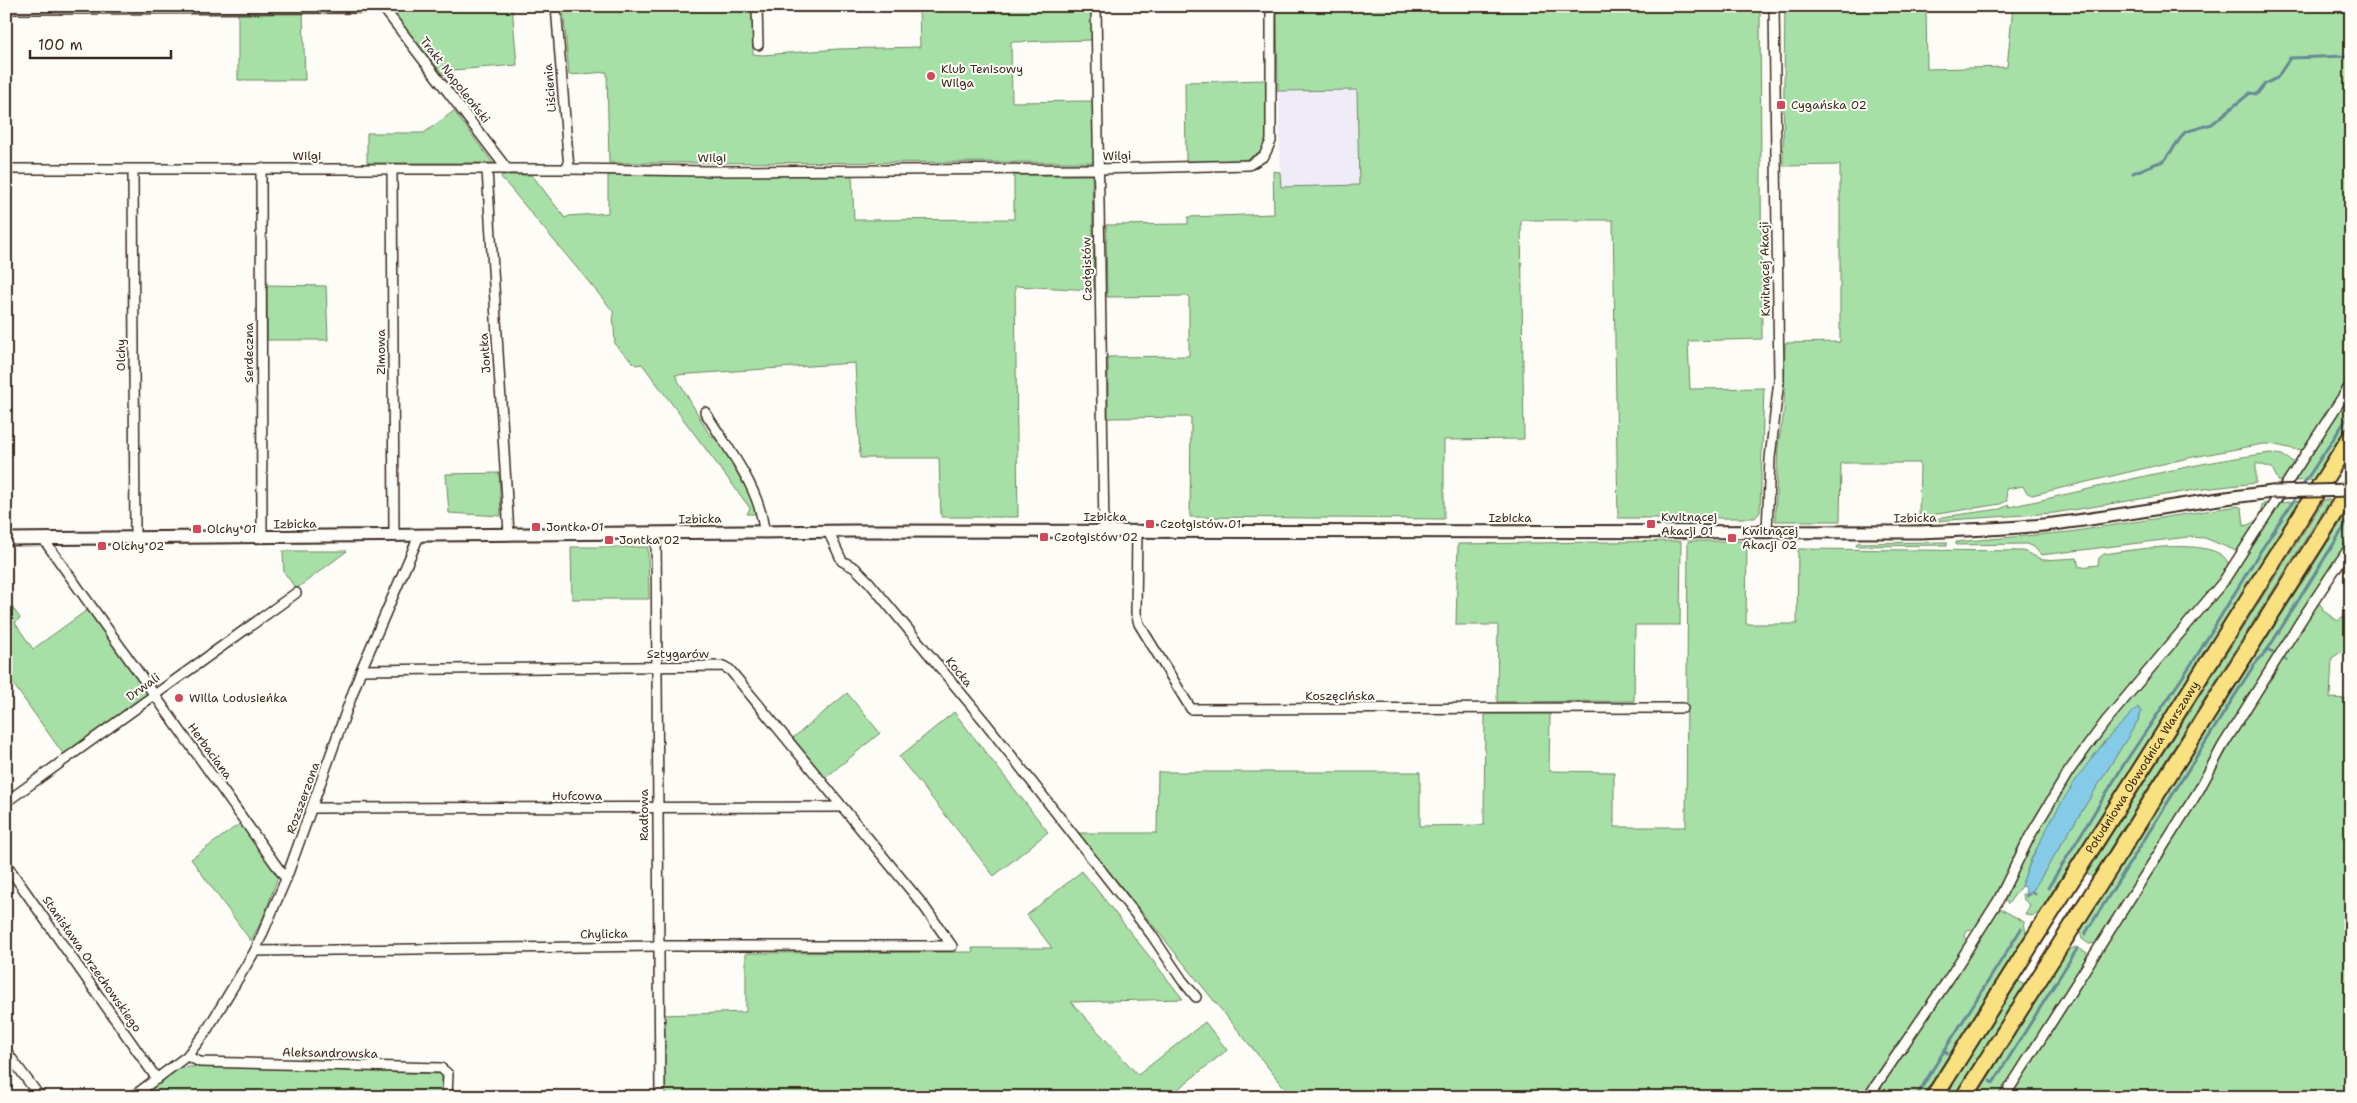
<svg xmlns="http://www.w3.org/2000/svg" width="2357" height="1103" font-family="'Shantell Sans',sans-serif">
<rect width="100%" height="100%" fill="#fdfcf7"/>
<filter id="ink" filterUnits="userSpaceOnUse"><feTurbulence type="fractalNoise" baseFrequency=".02" numOctaves="2"/><feDisplacementMap in="SourceGraphic" scale="10" xChannelSelector="R" yChannelSelector="G"/><feConvolveMatrix kernelMatrix="1 2 1 2 8 2 1 2 1" color-interpolation-filters="sRGB"/></filter>
<g filter="url(#ink)">
<path fill="#efecf8" d="M 1357,90 L 1359,185 L 1281,187 L 1278,91 Z"/>
<g fill="#a6e0a6" stroke="#708562">
<path d="M 387,6 L 512,6 L 517,65 L 453,70 L 443,75 Z"/>
<path d="M 563,6 L 752,6 L 753,54 L 763,55 L 838,49 L 920,47 L 919,6 L 1092,6 L 1092,40 L 1011,42 L 1012,102 L 1093,101 L 1094,162 L 609,163 L 607,72 L 569,75 Z"/>
<path d="M 1277,6 L 1760,6 L 1762,339 L 1688,341 L 1690,389 L 1764,388 L 1760,512 L 1755,518 L 1618,518 L 1613,220 L 1521,220 L 1524,439 L 1444,440 L 1444,519 L 1190,517 L 1191,417 L 1108,418 L 1108,357 L 1189,356 L 1189,296 L 1107,297 L 1106,225 L 1188,224 L 1188,217 L 1274,214 L 1273,171 L 1280,172 L 1281,187 L 1359,185 L 1357,90 L 1278,91 Z"/>
<path d="M 1785,6 L 1926,6 L 1927,69 L 2007,67 L 2013,6 L 2351,6 L 2351,377 L 2305,449 C 2294,452 2278,443 2263,444 L 2188,458 L 2032,495 L 2026,492 L 2023,486 L 2006,489 L 2007,501 L 2000,504 L 1919,517 L 1920,463 L 1841,463 L 1840,521 L 1775,521 L 1778,446 L 1784,413 L 1785,343 L 1840,342 L 1840,165 L 1783,166 Z"/>
<path d="M 303,12 L 305,80 L 238,80 L 238,13 Z"/>
<path d="M 1266,80 L 1267,144 C 1253,169 1209,161 1186,161 L 1185,82 Z"/>
<path d="M 454,111 L 493,163 L 367,163 L 367,133 L 424,133 Z"/>
<path d="M 502,175 L 532,175 L 565,218 L 569,216 L 608,213 L 608,175 L 852,175 L 854,220 L 1014,219 L 1014,175 L 1092,175 L 1094,290 L 1015,286 L 1018,517 L 941,517 L 939,458 L 860,458 L 855,363 L 675,375 L 708,432 L 721,445 L 755,504 L 758,514 L 747,514 L 750,508 L 642,364 L 636,365 L 615,345 L 613,311 L 501,177 Z"/>
<path d="M 267,285 L 326,286 L 328,340 L 267,340 Z"/>
<path d="M 2351,390 L 2351,421 L 2314,480 L 2294,481 Z"/>
<path d="M 2270,453 L 2282,455 L 2293,462 L 2294,465 L 2285,481 L 2279,482 L 2272,468 L 2256,463 L 2256,483 L 2195,490 L 2054,513 L 1934,521 L 1942,517 L 2000,509 L 2009,505 L 2009,507 C 2096,489 2182,464 2270,453 Z"/>
<path d="M 499,473 L 501,516 L 449,513 L 446,474 Z"/>
<path d="M 2324,500 L 2330,500 L 2092,877 L 2087,873 Z"/>
<path d="M 2300,501 L 2038,914 L 2030,916 L 2025,914 L 2030,905 L 2023,899 L 2022,894 L 2030,895 L 2139,719 L 2141,712 L 2138,707 L 2103,743 L 2056,812 L 2031,859 L 2021,886 L 2008,904 L 2005,900 L 2006,893 L 2041,825 L 2099,735 L 2227,583 L 2279,503 Z"/>
<path d="M 2271,503 L 2240,550 L 2236,551 L 2205,538 L 2188,537 L 2041,555 L 2034,547 L 2026,544 L 1956,545 L 1956,542 L 2069,532 L 2238,506 L 2242,508 L 2244,526 C 2256,523 2262,517 2262,504 Z"/>
<path d="M 2351,506 L 2351,537 L 2193,794 L 2098,943 L 2089,944 L 2082,939 L 2080,931 Z"/>
<path d="M 1681,541 L 1680,625 L 1635,625 L 1634,701 L 1497,702 L 1498,625 L 1456,625 L 1458,544 Z"/>
<path d="M 1688,541 L 1747,541 L 1746,624 L 1797,624 L 1798,549 L 2023,551 L 2043,560 L 2077,558 L 2079,567 L 2098,565 L 2099,558 L 2104,554 C 2127,551 2225,533 2229,567 L 2222,578 L 2083,744 L 2047,800 L 1979,925 L 1973,930 L 1968,929 L 1964,936 L 1968,941 L 1932,1000 L 1864,1097 L 1292,1097 L 1078,833 L 1157,833 L 1158,772 L 1420,772 L 1420,826 L 1484,825 L 1485,714 L 1550,714 L 1549,771 L 1614,772 L 1614,827 L 1686,827 Z"/>
<path d="M 1947,542 L 1947,545 L 1856,546 L 1857,543 Z"/>
<path d="M 571,547 L 648,547 L 649,599 L 572,599 Z"/>
<path d="M 283,551 L 347,551 L 296,589 L 284,572 Z"/>
<path d="M 6,599 L 20,618 L 15,623 L 33,649 L 90,608 L 150,693 L 64,755 L 6,674 Z"/>
<path d="M 2320,604 L 2323,608 L 2322,610 L 2338,621 L 2342,617 L 2349,619 L 2347,648 L 2332,658 L 2330,698 L 2351,699 L 2351,1097 L 2009,1097 L 2206,787 L 2250,709 L 2315,605 Z"/>
<path d="M 847,693 L 880,733 L 825,778 L 793,738 Z"/>
<path d="M 954,712 L 1048,832 L 994,876 L 899,757 Z"/>
<path d="M 242,822 L 279,874 L 263,918 L 251,941 L 191,859 Z"/>
<path d="M 1082,871 L 1183,999 L 1071,1002 L 1138,1075 L 1205,1022 L 1227,1050 L 1168,1097 L 665,1097 L 664,1015 L 746,1012 L 746,953 L 973,952 L 972,948 L 1052,948 L 1027,915 Z"/>
<path d="M 2001,909 L 2024,922 L 2026,934 L 1922,1097 L 1873,1097 L 1941,998 L 1996,911 Z"/>
<path d="M 2076,947 L 2086,952 L 2088,957 L 2000,1097 L 1976,1097 L 2068,950 Z"/>
<path d="M 2019,981 L 2024,985 L 1953,1097 L 1945,1097 Z"/>
<path d="M 204,1066 L 442,1074 L 442,1097 L 138,1097 L 177,1068 Z"/>
</g>
<path fill="#85cae6" stroke="#678a96" d="M 2138,707 L 2141,712 L 2139,719 L 2030,895 L 2025,893 L 2026,888 L 2021,886 C 2039,837 2070,783 2104,743 C 2114,730 2127,719 2138,707 Z"/>
<g fill="none" stroke-linecap="round" stroke-linejoin="round">
<g stroke="#678a96" stroke-width="3">
<path d="M 2133,173 C 2144,169 2152,164 2164,161 L 2185,132 L 2212,124 L 2250,93 L 2257,94 L 2265,84 L 2277,78 L 2290,58 L 2348,56 L 2351,53"/>
<path d="M 2301,488 L 2351,412"/>
<path d="M 2273,652 L 2268,649 L 2351,516"/>
<path d="M 2284,659 L 2286,660"/>
<path d="M 2048,888 L 2126,761 L 2196,657 L 2256,558 L 2298,494"/>
<path d="M 2032,892 L 2035,894"/>
<path d="M 2026,896 L 2028,894"/>
<path d="M 2085,934 L 2254,665 L 2268,649"/>
<path d="M 1944,1051 L 2021,929"/>
<path d="M 1990,1081 L 1993,1083 L 2077,949"/>
<path d="M 1916,1097 L 1944,1051 L 1947,1053"/>
</g>
<g stroke="#3b2a1e" stroke-width="12">
<g id="minor">
<path d="M 382,6 L 507,169"/>
<path d="M 556,6 L 569,169"/>
<path d="M 757,6 L 758,45"/>
<path d="M 1096,6 L 1104,531"/>
<path d="M 6,9 L 383,8"/>
<path d="M 261,168 L 262,538"/>
<path d="M 6,169 L 569,169 L 707,171 L 1097,169 L 1249,165 L 1264,156 L 1271,141 L 1271,6"/>
<path d="M 392,169 L 394,536"/>
<path d="M 487,170 L 509,534"/>
<path d="M 133,171 L 135,539"/>
<path d="M 705,412 C 727,448 761,488 764,532"/>
<path d="M 1137,530 L 1136,613 L 1139,624 L 1191,709 L 1683,708"/>
<path d="M 828,531 L 842,561 L 855,568 L 869,582 L 985,722 L 1151,934 L 1182,980 L 1196,997"/>
<path d="M 1767,531 L 1770,458 L 1779,380 L 1774,6"/>
<path d="M 656,533 L 660,1097"/>
<path d="M 44,540 L 286,879"/>
<path d="M 6,802 L 296,593"/>
<path d="M 313,808 L 841,807"/>
<path d="M 6,864 L 157,1079"/>
<path d="M 255,951 L 658,946 L 952,946 L 923,905 L 730,670 L 723,666 L 361,670"/>
<path d="M 6,1051 L 40,1097"/>
<path d="M 187,1056 L 200,1062 L 441,1068 L 448,1074 L 447,1097"/>
<path d="M 132,1097 L 187,1056 L 205,1033 L 255,951 L 286,879 L 361,670 L 419,536"/>
<path d="M 1868,1097 L 1948,980 L 1998,901 L 2030,836 L 2069,771 L 2106,721 L 2223,582 L 2351,384"/>
<path d="M 2004,1097 L 2199,790 L 2222,747 L 2302,619 L 2351,545"/>
</g>
</g>
<g stroke="#3b2a1e" stroke-width="15">
<path id="tertiary" d="M 6,539 L 854,531 L 1921,532 C 1968,530 2015,529 2061,523 C 2132,514 2201,500 2272,492"/>
</g>
<g stroke="#3b2a1e" stroke-width="20">
<g id="motorway">
<path id="s1" d="M 1934,1097 L 2351,437"/>
<path d="M 1964,1097 L 2351,487"/>
</g>
</g>
<use href="#minor" stroke="#fdfcf7" stroke-width="9"/>
<use href="#tertiary" stroke="#fdfcf7" stroke-width="11"/>
<use href="#motorway" stroke="#f9e181" stroke-width="16"/>
<g stroke="#3b2a1e" stroke-width="15" stroke-linecap="butt">
<path id="tertiary-bridge" d="M 2272,492 L 2351,490"/>
</g>
<use href="#tertiary-bridge" stroke="#fdfcf7" stroke-width="11"/>
</g>
</g>
<g fill="#d1495b" stroke="#fdfcf7" stroke-width="2">
<circle cx="931" cy="76" r="5"/>
<rect x="1776" y="100" width="10" height="10" rx="2.5"/>
<rect x="1145" y="519" width="10" height="10" rx="2.5"/>
<rect x="1646" y="519" width="10" height="10" rx="2.5"/>
<rect x="531" y="522" width="10" height="10" rx="2.5"/>
<rect x="192" y="524" width="10" height="10" rx="2.5"/>
<rect x="1039" y="532" width="10" height="10" rx="2.5"/>
<rect x="1727" y="533" width="10" height="10" rx="2.5"/>
<rect x="604" y="535" width="10" height="10" rx="2.5"/>
<rect x="97" y="541" width="10" height="10" rx="2.5"/>
<circle cx="179" cy="698" r="5"/>
</g>
<g text-anchor="middle" stroke-width="4" stroke-linejoin="round" paint-order="stroke">
<g font-size="12" fill="#3b2a1e" stroke="#fdfcf7" text-anchor="start">
<text x="941" y="73">Klub Tenisowy<tspan x="941" dy="14">Wilga</tspan></text>
<text x="1791" y="109">Cygańska 02</text>
<text x="1661" y="521">Kwitnącej<tspan x="1661" dy="14">Akacji 01</tspan></text>
<text x="1160" y="528">Czołgistów 01</text>
<text x="546" y="531">Jontka 01</text>
<text x="207" y="533">Olchy 01</text>
<text x="1742" y="535">Kwitnącej<tspan x="1742" dy="14">Akacji 02</tspan></text>
<text x="1054" y="541">Czołgistów 02</text>
<text x="619" y="544">Jontka 02</text>
<text x="112" y="550">Olchy 02</text>
<text x="189" y="702">Willa Lodusieńka</text>
</g>
<g font-size="12" fill="#3b2a1e" stroke="#fdfcf7">
<text transform="translate(455 80) rotate(52)" y="4">Trakt Napoleoński</text>
<text transform="translate(550 88) rotate(-95)" y="4">Liścienia</text>
<text x="307" y="160">Wilgi</text>
<text transform="translate(1117 156) rotate(-1)" y="4">Wilgi</text>
<text x="712" y="162">Wilgi</text>
<text transform="translate(1087 269) rotate(-91)" y="4">Czołgistów</text>
<text transform="translate(1765 269) rotate(-91)" y="4">Kwitnącej Akacji</text>
<text transform="translate(381 352) rotate(-90)" y="4">Zimowa</text>
<text transform="translate(249 353) rotate(-90)" y="4">Serdeczna</text>
<text transform="translate(485 353) rotate(-94)" y="4">Jontka</text>
<text transform="translate(121 355) rotate(-90)" y="4">Olchy</text>
<text x="1105" y="521">Izbicka</text>
<text x="1510" y="522">Izbicka</text>
<text transform="translate(1915 518) rotate(-1)" y="4">Izbicka</text>
<text transform="translate(700 519) rotate(-1)" y="4">Izbicka</text>
<text transform="translate(295 524) rotate(-1)" y="4">Izbicka</text>
<text x="678" y="658">Sztygarów</text>
<text transform="translate(959 672) rotate(51)" y="4">Kocka</text>
<text transform="translate(143 687) rotate(-36)" y="4">Drwali</text>
<text x="1340" y="700">Koszęcińska</text>
<text transform="translate(210 751) rotate(54)" y="4">Herbaciana</text>
<text dy="4" stroke="none"><textPath href="#s1" startOffset="390">Południowa Obwodnica Warszawy</textPath></text>
<text x="577" y="800">Hufcowa</text>
<text transform="translate(303 798) rotate(-70)" y="4">Rozszerzona</text>
<text transform="translate(644 815) rotate(-90)" y="4">Radłowa</text>
<text transform="translate(604 934) rotate(-1)" y="4">Chylicka</text>
<text transform="translate(92 964) rotate(55)" y="4">Stanisława Orzechowskiego</text>
<text transform="translate(330 1053) rotate(1)" y="4">Aleksandrowska</text>
</g>
</g>
<rect width="2357" height="1103" fill="none" stroke="#fdfcf7" stroke-width="25"/>
<rect x="12" y="12" width="2332" height="1078" fill="none" stroke="#3b2a1e" stroke-width="2" filter="url(#ink)"/>
<path d="M30 50v8h141v-8" fill="none" stroke="#3b2a1e" stroke-width="2.5"/>
<text x="38" y="50" font-size="15" fill="#3b2a1e" stroke="#fdfcf7" stroke-width="4" paint-order="stroke">100 m</text>
</svg>
